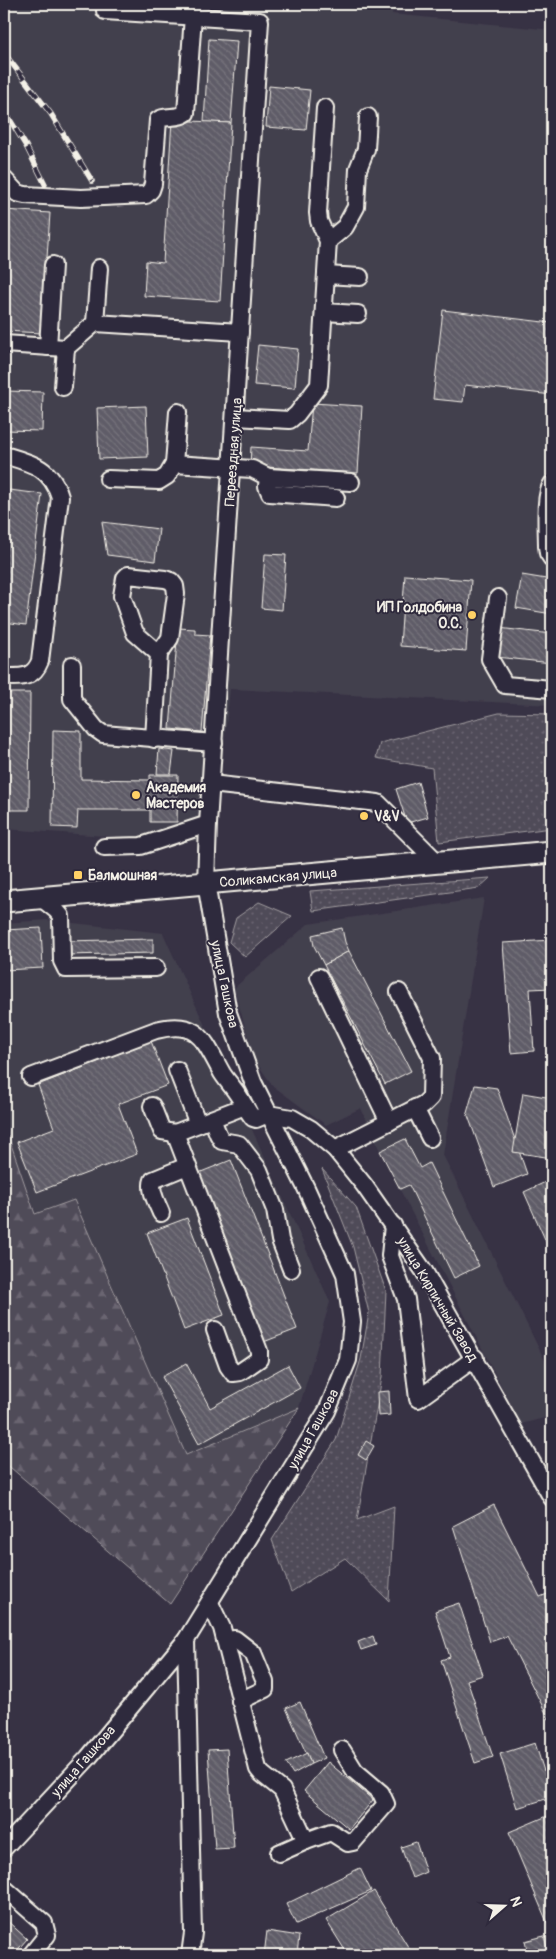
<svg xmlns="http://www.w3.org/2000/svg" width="556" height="1959" font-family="Pangolin,sans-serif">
<defs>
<pattern id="grass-dots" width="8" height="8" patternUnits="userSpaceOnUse" patternTransform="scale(1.25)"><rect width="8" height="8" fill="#504b59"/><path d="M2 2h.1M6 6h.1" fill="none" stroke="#6a6571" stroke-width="1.8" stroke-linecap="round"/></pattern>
<pattern id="forest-firs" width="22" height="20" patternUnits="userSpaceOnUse" patternTransform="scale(1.25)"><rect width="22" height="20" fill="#504b59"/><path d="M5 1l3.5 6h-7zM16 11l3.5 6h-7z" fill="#6a6571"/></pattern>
<pattern id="building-back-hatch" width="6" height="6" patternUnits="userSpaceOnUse" patternTransform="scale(1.25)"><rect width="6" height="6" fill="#5f5c67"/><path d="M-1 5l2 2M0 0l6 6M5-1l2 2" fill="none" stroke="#77747d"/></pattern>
</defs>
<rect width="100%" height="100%" fill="#373244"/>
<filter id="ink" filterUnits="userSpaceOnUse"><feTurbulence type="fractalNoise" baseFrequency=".02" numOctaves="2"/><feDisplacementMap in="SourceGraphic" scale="10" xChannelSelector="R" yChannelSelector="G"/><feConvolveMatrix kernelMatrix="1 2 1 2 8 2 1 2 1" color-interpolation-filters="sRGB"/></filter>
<g filter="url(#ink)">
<g fill="#433f4e">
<path d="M 4,4 L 393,4 L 392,14 L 552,30 L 552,705 L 230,689 L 214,841 L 178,841 L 4,829 Z"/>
<path d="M 484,898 L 443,1155 L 552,1375 L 552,1416 L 521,1424 L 380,1151 L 361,1108 L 326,1125 L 273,1086 L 254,1059 L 234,988 L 308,924 Z"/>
<path d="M 46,920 L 163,933 L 330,1302 L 299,1408 L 186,1455 L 74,1200 L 36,1214 L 4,1124 L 4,923 Z"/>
</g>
<g fill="url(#grass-dots)" stroke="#a29ea0">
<path d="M 499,713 L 552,714 L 552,828 L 439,842 L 432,768 L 376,758 L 380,743 Z"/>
<path d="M 490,878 L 479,888 L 313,911 L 310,891 Z"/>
<path d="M 259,902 L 292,916 L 245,957 L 229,942 L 236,918 Z"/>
<path d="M 322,1169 L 356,1207 L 386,1291 L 382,1377 L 357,1520 L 394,1506 L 389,1601 L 345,1558 L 291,1592 L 272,1540 L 336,1440 L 361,1359 L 369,1313 L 353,1247 Z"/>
</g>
<path fill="url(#forest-firs)" stroke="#a29ea0" d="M 4,1124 L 35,1214 L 74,1200 L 186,1455 L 299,1408 L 170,1604 L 4,1462 Z"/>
<g fill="url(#building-back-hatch)" stroke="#f4f1e8">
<path d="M 209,39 L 237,41 L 231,123 L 204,122 Z"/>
<path d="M 269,86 L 310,90 L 306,130 L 266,127 Z"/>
<path d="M 172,120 L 231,123 L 220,301 L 144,296 L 146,261 L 163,263 Z"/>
<path d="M 4,210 L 50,213 L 42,333 L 4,331 Z"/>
<path d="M 443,310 L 552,323 L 552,395 L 465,385 L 463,402 L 433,399 Z"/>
<path d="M 258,345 L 298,349 L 295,388 L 254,385 Z"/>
<path d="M 4,391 L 43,392 L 42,431 L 4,430 Z"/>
<path d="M 312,403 L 362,406 L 358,473 L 250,466 L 251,447 L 308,451 Z"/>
<path d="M 146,406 L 148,457 L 99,459 L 97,408 Z"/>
<path d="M 9,490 L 42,494 L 26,625 L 4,622 L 4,532 Z"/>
<path d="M 102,522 L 159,529 L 155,561 L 107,555 Z"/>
<path d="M 265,554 L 286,555 L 282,610 L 261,608 Z"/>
<path d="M 405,575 L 471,580 L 466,651 L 400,646 Z"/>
<path d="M 522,575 L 552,580 L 552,614 L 516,608 Z"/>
<path d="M 178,628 L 195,629 L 195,634 L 210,635 L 202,732 L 170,729 Z"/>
<path d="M 498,628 L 552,634 L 552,663 L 496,657 Z"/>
<path d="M 4,693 L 30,693 L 29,810 L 4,810 Z"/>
<path d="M 53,730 L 81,731 L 81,779 L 150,780 L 150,775 L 178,775 L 177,822 L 150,822 L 150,810 L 78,810 L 77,828 L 52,827 Z"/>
<path d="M 159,749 L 174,751 L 171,774 L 157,774 Z"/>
<path d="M 418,782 L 428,817 L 407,823 L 396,789 Z"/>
<path d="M 41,928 L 43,968 L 4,970 L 4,930 Z"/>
<path d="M 342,928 L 345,942 L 349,951 L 324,965 L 314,946 L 312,935 Z"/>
<path d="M 153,939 L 153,953 L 66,955 L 65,941 Z"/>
<path d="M 552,940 L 552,988 L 530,989 L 534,1051 L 511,1053 L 503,943 Z"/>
<path d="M 349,951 L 411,1071 L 385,1084 L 324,965 Z"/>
<path d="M 151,1041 L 168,1085 L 118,1104 L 137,1154 L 37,1192 L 17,1142 L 54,1128 L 38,1085 Z"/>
<path d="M 475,1085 L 497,1088 L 527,1174 L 494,1187 L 467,1113 Z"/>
<path d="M 523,1093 L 552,1098 L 552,1158 L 513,1152 Z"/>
<path d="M 405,1139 L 420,1168 L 429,1163 L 479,1266 L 454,1278 L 409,1185 L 400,1189 L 380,1151 Z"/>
<path d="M 231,1160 L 297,1329 L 261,1343 L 196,1174 Z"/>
<path d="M 552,1179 L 552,1255 L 524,1192 Z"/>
<path d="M 187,1218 L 224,1315 L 184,1330 L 147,1233 Z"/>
<path d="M 186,1363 L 210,1408 L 288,1365 L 300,1388 L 199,1444 L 162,1377 Z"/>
<path d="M 389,1391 L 390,1415 L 378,1416 L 377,1392 Z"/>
<path d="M 366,1441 L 374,1446 L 366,1460 L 358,1455 Z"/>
<path d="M 494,1505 L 540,1597 L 552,1592 L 552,1725 L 507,1636 L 490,1642 L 453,1526 Z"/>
<path d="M 459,1603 L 483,1675 L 467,1680 L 493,1757 L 475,1763 L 441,1660 L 450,1657 L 435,1611 Z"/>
<path d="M 373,1636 L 376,1645 L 361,1650 L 358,1642 Z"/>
<path d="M 300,1702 L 324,1758 L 311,1764 L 286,1708 Z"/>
<path d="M 535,1743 L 544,1771 L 552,1768 L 552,1797 L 517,1808 L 500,1754 Z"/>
<path d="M 227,1749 L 234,1848 L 215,1849 L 208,1750 Z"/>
<path d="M 307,1753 L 311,1764 L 293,1774 L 286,1763 Z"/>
<path d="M 328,1762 L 373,1800 L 349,1829 L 304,1791 Z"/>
<path d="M 552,1814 L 552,1934 L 509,1832 Z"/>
<path d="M 416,1842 L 426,1872 L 412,1878 L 401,1847 Z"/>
<path d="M 360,1868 L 371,1891 L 296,1924 L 286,1904 Z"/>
<path d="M 374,1891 L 413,1955 L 348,1955 L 326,1920 Z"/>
<path d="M 4,1918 L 27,1939 L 13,1955 L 7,1955 L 4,1952 Z"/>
<path d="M 267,1931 L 299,1936 L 297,1955 L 264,1955 Z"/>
<path d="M 544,1936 L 549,1955 L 528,1955 L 525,1941 Z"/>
</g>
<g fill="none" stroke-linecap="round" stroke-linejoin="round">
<g stroke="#f4f1e8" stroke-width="20">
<g id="minor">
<path d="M 4,179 L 17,193 L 25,195 L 81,198 L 146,195 L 151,190 L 153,184 L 158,120 C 166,114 177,120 186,113 L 193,16"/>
<path d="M 328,241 L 345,227 L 356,207 L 358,169 L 366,149 L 368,117"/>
<path d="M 326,275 L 360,277"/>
<path d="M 324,312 L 358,314"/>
<path d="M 95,323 L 99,268"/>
<path d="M 4,344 L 66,348 L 95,323 L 240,332"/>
<path d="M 48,347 L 53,265"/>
<path d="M 63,387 L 66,348"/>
<path d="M 178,412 L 174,464 L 252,469 L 268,477 L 267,486 L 270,493 L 336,498"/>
<path d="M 235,417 L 290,420 L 297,414 L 319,385 L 328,241 L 319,221 L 318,213 L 325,108"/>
<path d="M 4,455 C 31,463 51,467 60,497 L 40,661 C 33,679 21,677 4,677"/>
<path d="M 268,477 L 351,482"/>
<path d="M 108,479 L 159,481 L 167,476 L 174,464"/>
<path d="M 552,484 C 544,495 547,530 547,546 L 548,553 L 552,559"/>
<path d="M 498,598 L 490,659 L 505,685 L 552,689"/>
<path d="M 72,665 L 72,699 L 96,729 L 103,734 L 214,743"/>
<path d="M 154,739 L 159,654 L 170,638 L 176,594 L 175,586 L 171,581 L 165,579 L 128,575 L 125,578 L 122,596 L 135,633 L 159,654"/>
<path d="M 211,784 L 378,803 L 437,862"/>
<path d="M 104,847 L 141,846 L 208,824"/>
<path d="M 41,898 L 56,910 L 61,916 L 62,961 L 66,969 L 156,968"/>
<path d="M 319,977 L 389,1122"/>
<path d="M 177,1070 L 198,1124"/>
<path d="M 31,1077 L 156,1030 C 199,1019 204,1041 222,1073 C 227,1081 233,1087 238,1095 C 243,1102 247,1111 253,1118 L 256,1119 L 268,1114 L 292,1118 L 311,1129 L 335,1149 L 364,1185 L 424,1271 L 552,1498"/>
<path d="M 152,1106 L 162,1131 L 175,1133"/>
<path d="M 415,1108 L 430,1138"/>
<path d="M 212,1119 L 218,1134 L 222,1141 L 239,1144 L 259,1170 L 275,1210 L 280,1240 L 291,1269"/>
<path d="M 335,1149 L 424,1104 L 431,1097 L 432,1058 L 399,992"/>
<path d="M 161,1213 C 157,1203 149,1190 153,1180 L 187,1166"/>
<path d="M 393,1225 L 390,1256 L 406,1299 L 418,1399 L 475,1358"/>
<path d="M 215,1330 L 228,1366 L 233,1373 L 240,1372 L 259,1359 L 259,1351 L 175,1133 L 245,1106"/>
<path d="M 210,1603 L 222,1628 L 258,1769 L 262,1774 L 282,1790 L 306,1841 L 279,1853"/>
<path d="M 186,1640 L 193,1933 L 190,1955"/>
<path d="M 225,1640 L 235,1639 L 253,1653 L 265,1682 L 265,1689 L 240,1701"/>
<path d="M 306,1841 L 331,1832 L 348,1843 L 353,1842 L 386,1804 L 381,1793 L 355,1771 L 342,1750"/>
<path d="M 4,1848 L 88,1758 L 186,1640 L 327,1411 L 348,1360 L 352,1322 L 345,1274 L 306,1188 L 253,1082 L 228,1013 L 206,883 L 208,824 L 260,21 L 105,11"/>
<path d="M 4,1888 L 44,1923 L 47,1935 L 31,1955"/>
</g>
</g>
<g stroke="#f4f1e8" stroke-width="25">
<path id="major" d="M 4,901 L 552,852"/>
</g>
<use href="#minor" stroke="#2f2a3d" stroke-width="16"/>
<use href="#major" stroke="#2f2a3d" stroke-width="21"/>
<g stroke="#f4f1e8" stroke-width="5.5">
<g id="rail">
<path d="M 4,53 L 51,114 L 92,181"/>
<path d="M 4,110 L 26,146 L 45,184"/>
</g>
</g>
<use href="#rail" stroke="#2f2a3d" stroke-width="4" stroke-dasharray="11" stroke-linecap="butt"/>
</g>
</g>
<g fill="#ffd166" stroke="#2f2a3d" stroke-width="2">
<circle cx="472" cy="615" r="5"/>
<circle cx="136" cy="795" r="5"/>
<circle cx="364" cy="816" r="5"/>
<rect x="73" y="870" width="10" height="10" rx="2.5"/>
</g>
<g text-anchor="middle" stroke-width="4" stroke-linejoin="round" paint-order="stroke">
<g font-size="14" fill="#f4f1e8" stroke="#2f2a3d">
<text transform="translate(233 452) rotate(-86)" y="5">Переездная улица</text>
<text transform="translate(278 877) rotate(-5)" y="5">Соликамская улица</text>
<text transform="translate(225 984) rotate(78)" y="5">улица Гашкова</text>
<text transform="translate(438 1299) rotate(59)" y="5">улица Кирпичный Завод</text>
<text transform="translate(313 1429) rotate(-61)" y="5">улица Гашкова</text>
<text transform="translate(83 1761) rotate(-49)" y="5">улица Гашкова</text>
</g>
<g font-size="14" font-weight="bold" fill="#f4f1e8" stroke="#2f2a3d" text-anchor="start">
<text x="462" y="612" text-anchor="end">ИП Голдобина<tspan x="462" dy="16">О.С.</tspan></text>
<text x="146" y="792">Академия<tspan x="146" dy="16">Мастеров</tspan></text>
<text x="374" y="821">V&amp;V</text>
<text x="88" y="880">Балмошная</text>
</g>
</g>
<rect width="556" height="1959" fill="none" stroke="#2f2a3d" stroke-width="20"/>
<rect x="10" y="10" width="536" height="1939" fill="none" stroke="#f4f1e8" stroke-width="2" filter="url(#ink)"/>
<g transform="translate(504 1906) rotate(70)" stroke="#2f2a3d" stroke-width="4" paint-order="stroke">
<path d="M0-4L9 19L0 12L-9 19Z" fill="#f4f1e8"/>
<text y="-8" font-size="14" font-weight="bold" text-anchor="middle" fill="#f4f1e8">N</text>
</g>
</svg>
